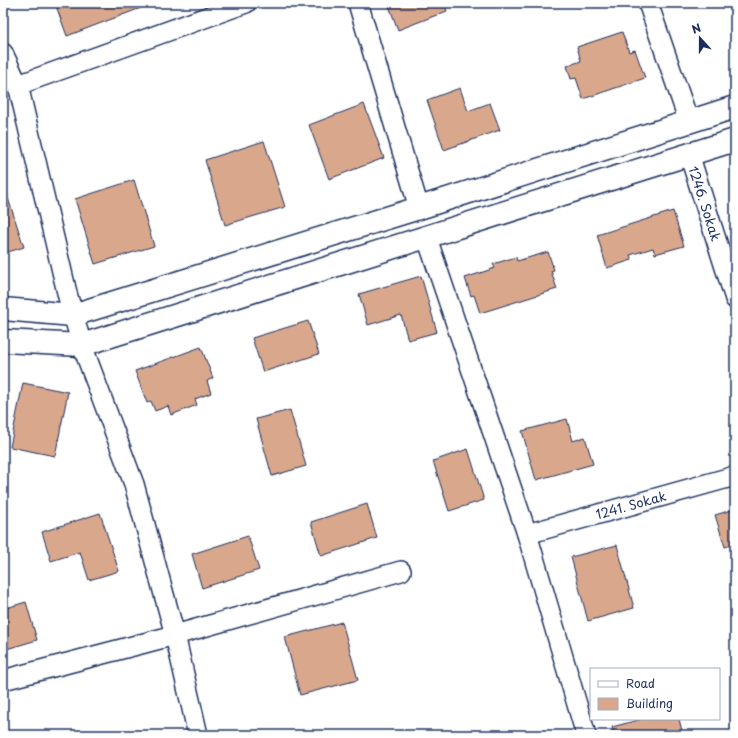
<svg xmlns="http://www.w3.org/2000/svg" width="738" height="738" font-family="'Playpen Sans',sans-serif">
<rect width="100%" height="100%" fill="#fff"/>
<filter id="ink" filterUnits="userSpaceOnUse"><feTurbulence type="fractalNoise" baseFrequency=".025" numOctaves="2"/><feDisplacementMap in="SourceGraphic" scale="8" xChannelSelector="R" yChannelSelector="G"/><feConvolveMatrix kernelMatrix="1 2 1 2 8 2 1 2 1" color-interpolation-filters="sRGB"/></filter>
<g filter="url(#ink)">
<g fill="#d9a88c" stroke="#1b2f5e">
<path d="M 55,3 L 154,3 L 67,36 Z"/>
<path d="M 388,3 L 444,3 L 447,11 L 398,30 Z"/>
<path d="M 622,32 L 629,52 L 635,50 L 645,78 L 583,99 L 576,78 L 571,79 L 567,66 L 581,61 L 577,47 Z"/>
<path d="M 460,88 L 468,111 L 490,103 L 500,130 L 444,150 L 427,100 Z"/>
<path d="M 364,104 L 384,158 L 329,179 L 309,125 Z"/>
<path d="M 264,141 L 285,207 L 225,225 L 205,160 Z"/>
<path d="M 134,180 L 154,246 L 95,264 L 75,199 Z"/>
<path d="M 5,189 L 24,247 L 5,253 L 6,256 L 3,257 L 3,190 Z"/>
<path d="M 673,211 L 684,246 L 655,254 L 653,248 L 630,255 L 632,260 L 607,268 L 597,235 Z"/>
<path d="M 548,252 L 554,270 L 551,271 L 557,289 L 480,313 L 474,295 L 471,296 L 465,278 L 495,268 L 493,264 L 516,257 L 517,261 Z"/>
<path d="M 421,276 L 437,332 L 408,340 L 401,315 L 368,325 L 359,294 Z"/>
<path d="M 308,321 L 319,354 L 263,372 L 252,338 Z"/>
<path d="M 201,347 L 213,378 L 207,381 L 211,393 L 195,399 L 197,405 L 171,415 L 168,406 L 155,411 L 151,401 L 147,403 L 135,371 Z"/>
<path d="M 23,383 L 68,392 L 55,456 L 10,447 Z"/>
<path d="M 290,410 L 306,466 L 272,476 L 256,419 Z"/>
<path d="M 567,419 L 573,441 L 585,437 L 593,464 L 536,480 L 522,431 Z"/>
<path d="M 468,449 L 484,500 L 449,511 L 433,461 Z"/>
<path d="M 367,504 L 377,538 L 321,556 L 311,522 Z"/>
<path d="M 735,509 L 735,544 L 725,547 L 715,515 Z"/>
<path d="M 100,513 L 119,571 L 89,580 L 80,552 L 51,561 L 42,532 Z"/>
<path d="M 248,536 L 259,570 L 202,588 L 192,554 Z"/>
<path d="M 617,545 L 634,608 L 588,621 L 571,557 Z"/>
<path d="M 26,602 L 37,640 L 3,650 L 3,609 Z"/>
<path d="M 342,622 L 358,680 L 300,695 L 285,637 Z"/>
<path d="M 642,719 L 679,719 L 683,735 L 614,735 L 612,727 Z"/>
</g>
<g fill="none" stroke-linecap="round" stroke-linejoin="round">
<g stroke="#1b2f5e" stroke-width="22">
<g id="minor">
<path d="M 358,3 L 419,208"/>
<path d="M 648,3 L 689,122"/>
<path d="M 3,53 L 18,85 L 68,297 L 82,345 L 134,484 L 175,635 L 198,735"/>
<path d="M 18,85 L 246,3"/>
<path id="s1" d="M 689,154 L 735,299"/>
<path d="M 427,238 L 527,534 L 586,735"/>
<path id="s2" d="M 527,534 L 735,476"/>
<path d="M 3,680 L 175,635 L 401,571"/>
</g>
</g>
<g stroke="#1b2f5e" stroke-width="25">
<g id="secondary">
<path d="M 3,309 L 73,315 L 419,208 L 735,107"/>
<path d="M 3,341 L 82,345 L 735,140"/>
</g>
</g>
<use href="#minor" stroke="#fff" stroke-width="19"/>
<use href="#secondary" stroke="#fff" stroke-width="22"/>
</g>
</g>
<g text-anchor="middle" stroke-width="4" stroke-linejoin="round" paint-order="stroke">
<g font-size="13" fill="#1b2f5e" stroke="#fff">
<text dy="5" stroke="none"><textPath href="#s1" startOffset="52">1246. Sokak</textPath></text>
<text dy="5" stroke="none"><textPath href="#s2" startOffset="108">1241. Sokak</textPath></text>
</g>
</g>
<rect width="738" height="738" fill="none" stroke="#fff" stroke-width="16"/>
<rect x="8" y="8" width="722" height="722" fill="none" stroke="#1b2f5e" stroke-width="1.5" filter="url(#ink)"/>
<rect x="590" y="668" width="130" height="52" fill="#ffffff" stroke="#a4acbf"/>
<rect x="598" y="681" width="20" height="6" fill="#ffffff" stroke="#a4acbf"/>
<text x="626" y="688" font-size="12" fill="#1b2f5e">Road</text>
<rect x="598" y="698" width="20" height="12" fill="#d9a88c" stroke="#a4acbf"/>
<text x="626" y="708" font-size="12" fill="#1b2f5e">Building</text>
<g transform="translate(700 38) rotate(339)" stroke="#ffffff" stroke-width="3" paint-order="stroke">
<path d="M0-3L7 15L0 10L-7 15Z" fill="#1b2f5e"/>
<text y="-6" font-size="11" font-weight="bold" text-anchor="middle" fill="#1b2f5e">N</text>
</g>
</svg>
